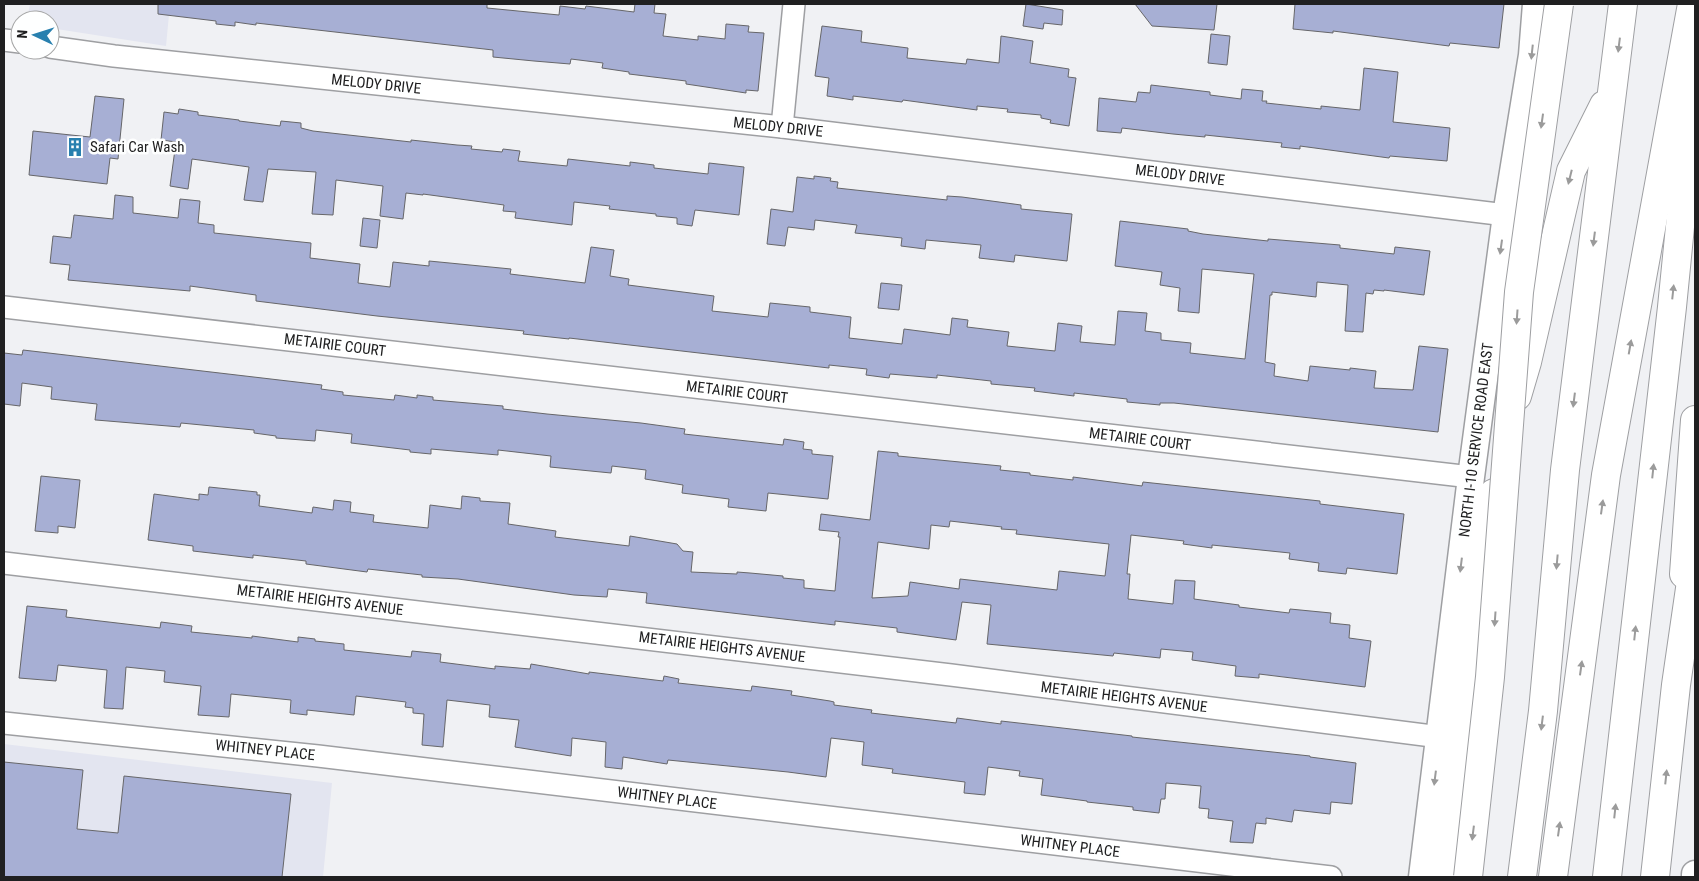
<svg xmlns="http://www.w3.org/2000/svg" width="1699" height="881" font-family="'Roboto Condensed',sans-serif">
<rect width="100%" height="100%" fill="#f0f1f4"/>
<g fill="#e3e5f0">
<path d="M 30,4 L 170,4 L 166,46 L 50,28 L 50,20 L 27,20 Z"/>
<path d="M 4,744 L 332,783 L 323,877 L 4,877 Z"/>
</g>
<g fill="#a7afd4" stroke="#666669" fill-rule="evenodd">
<path d="M 158,4 L 487,4 L 487,8 L 559,15 L 560,6 L 585,9 L 586,6 L 634,12 L 635,4 L 655,4 L 654,13 L 666,14 L 663,36 L 698,40 L 698,36 L 725,39 L 726,24 L 749,26 L 748,32 L 764,33 L 758,91 L 746,90 L 746,93 L 686,84 L 686,81 L 629,74 L 629,72 L 602,68 L 603,63 L 571,59 L 570,64 L 534,61 L 493,57 L 493,50 L 256,23 L 256,25 L 235,22 L 235,26 L 216,24 L 216,21 L 158,14 Z"/>
<path d="M 1026,4 L 1063,10 L 1062,25 L 1044,23 L 1043,29 L 1023,26 Z"/>
<path d="M 1135,4 L 1217,4 L 1214,30 L 1152,26 Z"/>
<path d="M 1295,4 L 1504,4 L 1499,48 L 1450,43 L 1449,46 L 1333,31 L 1333,33 L 1293,29 Z"/>
<path d="M 822,26 L 862,31 L 861,42 L 908,48 L 907,58 L 966,64 L 967,59 L 999,63 L 1001,36 L 1033,41 L 1030,63 L 1069,69 L 1068,77 L 1076,78 L 1069,126 L 1050,123 L 1051,120 L 1041,118 L 1041,115 L 1007,112 L 1008,109 L 977,106 L 977,110 L 903,100 L 902,102 L 853,96 L 853,100 L 827,96 L 829,78 L 815,76 Z"/>
<path d="M 1211,34 L 1230,36 L 1227,65 L 1208,63 Z"/>
<path d="M 1364,68 L 1398,72 L 1393,122 L 1450,128 L 1447,161 L 1390,156 L 1389,158 L 1300,146 L 1300,149 L 1281,147 L 1282,143 L 1205,135 L 1205,137 L 1173,134 L 1122,128 L 1121,133 L 1097,131 L 1099,98 L 1136,102 L 1138,92 L 1150,93 L 1151,85 L 1210,92 L 1210,95 L 1241,99 L 1242,89 L 1263,91 L 1262,101 L 1267,101 L 1266,103 L 1321,109 L 1321,106 L 1360,110 Z"/>
<path d="M 95,96 L 124,99 L 118,159 L 110,158 L 107,184 L 29,175 L 33,131 L 90,137 Z"/>
<path d="M 179,109 L 198,112 L 198,115 L 239,120 L 239,121 L 280,126 L 281,121 L 301,123 L 301,128 L 313,131 L 411,142 L 411,140 L 457,145 L 472,146 L 471,149 L 502,152 L 503,149 L 520,151 L 518,161 L 567,166 L 568,159 L 630,166 L 630,162 L 654,165 L 654,168 L 708,174 L 709,163 L 744,167 L 739,215 L 695,210 L 692,226 L 677,224 L 677,218 L 656,216 L 656,214 L 609,209 L 610,206 L 574,202 L 572,225 L 515,218 L 516,212 L 503,211 L 504,205 L 423,194 L 423,195 L 406,193 L 403,219 L 380,216 L 383,186 L 336,180 L 333,215 L 312,214 L 316,172 L 268,169 L 263,202 L 244,200 L 249,167 L 192,159 L 188,189 L 170,186 L 176,142 L 161,140 L 164,112 L 178,114 Z"/>
<path d="M 814,176 L 831,178 L 830,181 L 838,182 L 837,188 L 947,200 L 947,196 L 962,197 L 1021,205 L 1021,209 L 1072,214 L 1067,261 L 1015,255 L 1014,262 L 979,258 L 981,245 L 926,240 L 925,249 L 901,246 L 902,238 L 855,233 L 857,225 L 815,220 L 814,230 L 788,227 L 785,246 L 767,244 L 771,209 L 793,212 L 797,177 L 814,179 Z"/>
<path d="M 115,195 L 133,197 L 133,213 L 178,218 L 180,199 L 200,201 L 198,223 L 214,225 L 214,233 L 311,243 L 310,258 L 360,264 L 358,283 L 390,287 L 393,262 L 429,266 L 429,261 L 511,269 L 510,274 L 585,283 L 591,247 L 614,250 L 610,276 L 629,279 L 628,285 L 714,296 L 712,311 L 768,317 L 770,303 L 810,307 L 810,312 L 851,317 L 849,338 L 902,344 L 904,329 L 950,335 L 952,318 L 968,320 L 967,327 L 1009,332 L 1007,346 L 1055,351 L 1058,323 L 1082,326 L 1080,342 L 1115,345 L 1118,311 L 1147,313 L 1145,331 L 1161,333 L 1161,340 L 1191,343 L 1190,353 L 1245,359 L 1254,274 L 1202,269 L 1199,313 L 1178,311 L 1180,288 L 1160,285 L 1162,272 L 1115,266 L 1120,221 L 1188,229 L 1188,231 L 1203,234 L 1268,241 L 1268,239 L 1340,245 L 1340,248 L 1394,254 L 1395,247 L 1430,251 L 1424,295 L 1384,290 L 1384,291 L 1374,290 L 1373,294 L 1366,293 L 1363,332 L 1345,331 L 1348,285 L 1317,282 L 1316,297 L 1272,292 L 1272,295 L 1270,295 L 1265,362 L 1275,364 L 1274,376 L 1308,381 L 1310,366 L 1350,370 L 1350,368 L 1376,371 L 1374,388 L 1413,390 L 1419,346 L 1448,349 L 1438,432 L 1174,403 L 1160,403 L 1160,405 L 1127,402 L 1127,399 L 1074,393 L 1074,396 L 1034,391 L 1035,388 L 991,384 L 991,381 L 937,375 L 937,378 L 890,374 L 889,378 L 866,375 L 867,369 L 829,365 L 829,368 L 569,338 L 569,339 L 523,334 L 524,331 L 377,316 L 256,301 L 256,295 L 190,286 L 190,291 L 68,280 L 70,265 L 50,263 L 53,236 L 71,238 L 74,215 L 113,219 Z"/>
<path d="M 363,218 L 380,220 L 377,248 L 360,246 Z"/>
<path d="M 881,283 L 902,285 L 899,310 L 878,308 Z"/>
<path d="M 23,350 L 322,385 L 321,389 L 343,392 L 343,395 L 394,400 L 395,395 L 417,398 L 417,395 L 433,397 L 433,400 L 503,406 L 503,409 L 547,414 L 641,423 L 685,429 L 684,434 L 783,445 L 784,439 L 804,442 L 803,449 L 812,450 L 812,454 L 833,456 L 828,499 L 768,493 L 766,511 L 728,507 L 729,499 L 682,493 L 683,485 L 645,479 L 646,470 L 612,466 L 611,473 L 550,467 L 551,456 L 498,450 L 498,455 L 431,449 L 431,454 L 410,452 L 410,450 L 351,443 L 352,434 L 316,430 L 315,441 L 276,438 L 276,436 L 254,433 L 254,430 L 181,423 L 180,427 L 96,420 L 95,420 L 97,404 L 51,399 L 52,387 L 22,383 L 20,406 L 4,404 L 4,353 L 22,355 Z"/>
<path d="M 878,451 L 898,453 L 898,456 L 1001,466 L 1000,470 L 1030,473 L 1030,475 L 1073,480 L 1073,477 L 1142,486 L 1143,482 L 1320,501 L 1320,504 L 1404,514 L 1397,574 L 1347,568 L 1346,574 L 1318,571 L 1319,563 L 1289,559 L 1290,553 L 1212,545 L 1212,548 L 1183,544 L 1184,541 L 1131,535 L 1127,574 L 1130,574 L 1128,599 L 1173,604 L 1175,580 L 1195,581 L 1194,599 L 1239,605 L 1239,607 L 1289,613 L 1290,609 L 1331,613 L 1330,623 L 1350,625 L 1349,638 L 1371,641 L 1365,687 L 1259,674 L 1259,678 L 1235,676 L 1236,666 L 1192,660 L 1193,652 L 1161,649 L 1160,658 L 1114,653 L 1113,656 L 987,644 L 991,605 L 962,602 L 956,640 L 897,632 L 897,628 L 835,621 L 835,625 L 646,603 L 647,593 L 608,589 L 607,597 L 574,595 L 458,579 L 422,577 L 422,575 L 368,569 L 367,572 L 306,564 L 306,561 L 253,555 L 253,558 L 193,551 L 193,546 L 148,540 L 154,494 L 199,500 L 199,494 L 208,495 L 209,487 L 257,492 L 257,495 L 260,495 L 259,506 L 312,513 L 313,507 L 333,510 L 334,500 L 351,502 L 350,512 L 374,515 L 373,522 L 428,528 L 430,505 L 461,509 L 462,496 L 480,498 L 480,501 L 510,503 L 508,524 L 556,531 L 555,537 L 629,546 L 630,536 L 677,544 L 683,551 L 693,552 L 691,572 L 737,574 L 737,572 L 750,573 L 783,576 L 783,578 L 804,580 L 804,588 L 835,591 L 840,537 L 838,537 L 839,532 L 819,530 L 821,514 L 870,520 ZM 950,521 L 1002,527 L 1001,529 L 1017,530 L 1016,534 L 1109,544 L 1105,576 L 1059,571 L 1057,590 L 960,579 L 959,589 L 910,582 L 908,596 L 872,598 L 878,542 L 929,549 L 931,525 L 949,527 Z"/>
<path d="M 41,476 L 80,480 L 75,528 L 58,526 L 58,533 L 35,531 Z"/>
<path d="M 27,606 L 67,610 L 66,617 L 100,621 L 160,628 L 161,622 L 192,626 L 191,632 L 252,638 L 252,636 L 298,642 L 298,637 L 315,639 L 315,641 L 344,644 L 344,650 L 411,657 L 412,651 L 441,654 L 440,662 L 495,669 L 495,666 L 530,669 L 531,664 L 589,674 L 589,672 L 663,681 L 664,676 L 679,679 L 678,683 L 751,691 L 752,686 L 792,691 L 791,695 L 830,701 L 834,702 L 834,705 L 872,710 L 871,713 L 956,723 L 957,718 L 1001,724 L 1001,721 L 1132,736 L 1132,737 L 1310,756 L 1310,757 L 1356,763 L 1352,804 L 1331,802 L 1330,814 L 1294,810 L 1292,822 L 1266,818 L 1266,824 L 1256,823 L 1253,843 L 1230,842 L 1233,821 L 1208,818 L 1209,809 L 1199,808 L 1201,786 L 1166,783 L 1165,799 L 1161,799 L 1159,813 L 1133,810 L 1133,807 L 1087,802 L 1087,801 L 1041,795 L 1043,779 L 1019,776 L 1020,771 L 988,767 L 985,795 L 964,793 L 965,782 L 892,773 L 893,769 L 862,765 L 864,742 L 831,738 L 826,777 L 788,772 L 668,760 L 667,764 L 623,757 L 622,769 L 605,767 L 606,742 L 572,738 L 571,756 L 515,747 L 519,720 L 489,717 L 490,705 L 447,700 L 443,747 L 422,745 L 424,714 L 413,713 L 413,708 L 405,707 L 406,702 L 356,696 L 354,715 L 307,710 L 307,715 L 290,713 L 291,700 L 231,694 L 229,717 L 198,715 L 201,686 L 164,682 L 165,671 L 126,667 L 123,709 L 104,708 L 107,670 L 58,665 L 56,681 L 19,678 Z"/>
<path d="M 4,762 L 83,770 L 77,829 L 118,833 L 124,776 L 291,794 L 282,877 L 4,877 Z"/>
</g>
<g fill="none" stroke-linecap="round" stroke-linejoin="round">
<g stroke="#9e9fa2" stroke-width="24">
<g id="minor">
<path d="M 4,40 L 20,42"/>
<path d="M 50,47 L 114,56 L 782,127 L 1506,215"/>
<path d="M 782,127 L 794,4"/>
<path d="M 4,307 L 1471,477"/>
<path d="M 4,563 L 951,675 L 1440,737"/>
<path d="M 4,723 L 318,756 L 1331,877"/>
</g>
</g>
<g stroke="#9e9fa2" stroke-width="29">
<g id="tertiary">
<path d="M 1422,877 L 1471,477 L 1506,215 L 1532,55 L 1536,4"/>
<path d="M 1695,877 L 1695,874"/>
</g>
</g>
<g stroke="#9e9fa2" stroke-width="30">
<g id="motorway">
<path d="M 1517,396 L 1527,362 L 1571,171 L 1604,105"/>
<path d="M 1684,574 L 1695,420"/>
<path d="M 1440,877 L 1468,648 L 1494,493"/>
<path d="M 1522,877 L 1543,711 L 1565,470 L 1623,4"/>
<path d="M 1553,877 L 1606,475 L 1692,4"/>
<path d="M 1607,877 L 1672,307 L 1695,76"/>
<path d="M 1655,877 L 1676,685 L 1695,554"/>
</g>
</g>
<use href="#minor" stroke="#fff" stroke-width="21"/>
<use href="#tertiary" stroke="#fff" stroke-width="26"/>
<use href="#motorway" stroke="#fff" stroke-width="28"/>
<g stroke="#9e9fa2" stroke-width="30" stroke-linecap="butt">
<path id="motorway-bridge" d="M 1468,877 L 1490,677 L 1519,292 L 1559,4"/>
</g>
<use href="#motorway-bridge" stroke="#fff" stroke-width="28"/>
</g>
<defs><path id="oneway-solid" d="M-6-.8H1V-3.2L6.5 0L1 3.2V.8H-6Z" transform="scale(1.25)"/></defs>
<g fill="#9b9b9b">
<use href="#oneway-solid" transform="translate(1619 45) rotate(97)"/>
<use href="#oneway-solid" transform="translate(1532 52) rotate(96)"/>
<use href="#oneway-solid" transform="translate(1542 121) rotate(98)"/>
<use href="#oneway-solid" transform="translate(1570 177) rotate(104)"/>
<use href="#oneway-solid" transform="translate(1594 239) rotate(97)"/>
<use href="#oneway-solid" transform="translate(1501 247) rotate(98)"/>
<use href="#oneway-solid" transform="translate(1673 292) rotate(-84)"/>
<use href="#oneway-solid" transform="translate(1517 317) rotate(94)"/>
<use href="#oneway-solid" transform="translate(1630 347) rotate(-80)"/>
<use href="#oneway-solid" transform="translate(1574 400) rotate(97)"/>
<use href="#oneway-solid" transform="translate(1653 471) rotate(-84)"/>
<use href="#oneway-solid" transform="translate(1602 507) rotate(-82)"/>
<use href="#oneway-solid" transform="translate(1557 562) rotate(95)"/>
<use href="#oneway-solid" transform="translate(1461 565) rotate(97)"/>
<use href="#oneway-solid" transform="translate(1495 619) rotate(94)"/>
<use href="#oneway-solid" transform="translate(1635 633) rotate(-84)"/>
<use href="#oneway-solid" transform="translate(1581 668) rotate(-82)"/>
<use href="#oneway-solid" transform="translate(1542 723) rotate(97)"/>
<use href="#oneway-solid" transform="translate(1666 777) rotate(-84)"/>
<use href="#oneway-solid" transform="translate(1435 778) rotate(97)"/>
<use href="#oneway-solid" transform="translate(1615 811) rotate(-84)"/>
<use href="#oneway-solid" transform="translate(1559 829) rotate(-82)"/>
<use href="#oneway-solid" transform="translate(1473 833) rotate(97)"/>
</g>
<defs>
<g id="building-bare" transform="scale(1.5)"><path d="M-4-6H4V6H1V3H-1V6H-4ZM-2.5-4.3h1.7v1.8h-1.7ZM.8-4.3h1.7v1.8H.8ZM-2.5-1h1.7V.8h-1.7ZM.8-1h1.7V.8H.8Z" fill="#2880af" stroke="#feffff" stroke-width="2.5" paint-order="stroke"/></g>
</defs>
<g fill-rule="evenodd">
<use href="#building-bare" x="75" y="147"/>
</g>
<g text-anchor="middle" stroke-width="5" stroke-linejoin="round" paint-order="stroke">
<g font-size="15" fill="#202021" stroke="#feffff">
<text transform="translate(376 84) rotate(6)" y="5">MELODY DRIVE</text>
<text transform="translate(778 127) rotate(6)" y="5">MELODY DRIVE</text>
<text transform="translate(1180 175) rotate(7)" y="5">MELODY DRIVE</text>
<text transform="translate(335 345) rotate(7)" y="5">METAIRIE COURT</text>
<text transform="translate(737 392) rotate(7)" y="5">METAIRIE COURT</text>
<text transform="translate(1140 439) rotate(7)" y="5">METAIRIE COURT</text>
<text transform="translate(1476 440) rotate(-83)" y="5">NORTH I-10 SERVICE ROAD EAST</text>
<text transform="translate(320 600) rotate(7)" y="5">METAIRIE HEIGHTS AVENUE</text>
<text transform="translate(722 647) rotate(7)" y="5">METAIRIE HEIGHTS AVENUE</text>
<text transform="translate(1124 697) rotate(7)" y="5">METAIRIE HEIGHTS AVENUE</text>
<text transform="translate(265 750) rotate(6)" y="5">WHITNEY PLACE</text>
<text transform="translate(667 798) rotate(7)" y="5">WHITNEY PLACE</text>
<text transform="translate(1070 846) rotate(7)" y="5">WHITNEY PLACE</text>
</g>
<g font-size="15" fill="#202021" stroke="#feffff" text-anchor="start">
<text x="90" y="152">Safari Car Wash</text>
</g>
</g>
<rect width="1699" height="881" fill="none" stroke="#202021" stroke-width="10"/>
<g transform="translate(35 35) rotate(274)"><circle r="24" fill="#feffff" stroke="#a5a6a6"/>
<path d="M0-4L9 19L0 12L-9 19Z" fill="#2880af"/>
<text y="-8" font-size="14" font-weight="bold" text-anchor="middle" fill="#202021">N</text>
</g>
</svg>
